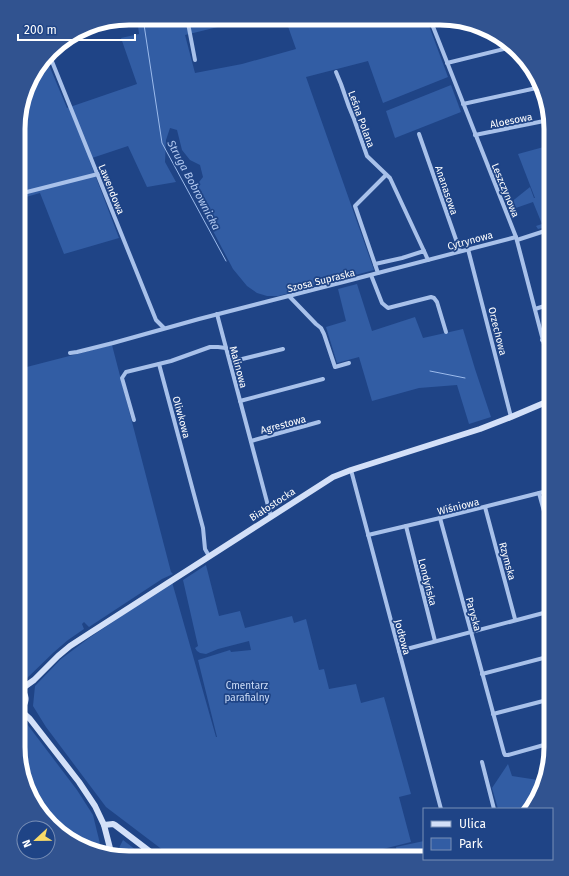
<svg xmlns="http://www.w3.org/2000/svg" width="569" height="876" font-family="'Fira Sans',sans-serif">
<rect width="100%" height="100%" fill="#1f4486"/>
<g fill="#325da4">
<path d="M 137,18 L 220,18 L 222,26 L 185,35 L 195,73 L 242,64 L 296,49 L 285,18 L 387,19 L 389,26 L 428,23 L 448,77 L 383,103 L 368,61 L 306,77 L 374,270 L 278,296 L 267,296 L 257,293 L 247,286 L 233,269 L 192,191 L 203,177 L 200,165 L 190,160 L 182,150 L 177,130 L 170,128 L 166,140 L 165,162 L 176,182 L 147,187 L 128,146 L 89,159 L 119,238 L 64,254 L 40,193 L 19,199 L 19,114 L 33,74 L 46,58 L 67,108 L 137,84 L 121,38 L 139,34 Z"/>
<path d="M 451,85 L 461,112 L 395,138 L 386,111 Z"/>
<path d="M 551,145 L 551,266 L 542,228 L 538,229 L 536,226 L 542,224 L 533,202 L 513,209 L 510,203 L 530,187 L 534,198 L 535,198 L 518,154 Z"/>
<path d="M 357,284 L 372,331 L 415,317 L 423,338 L 463,329 L 475,369 L 491,417 L 469,424 L 457,385 L 419,388 L 372,401 L 359,357 L 337,363 L 326,327 L 346,321 L 338,289 Z"/>
<path d="M 112,345 L 171,572 L 173,574 L 162,579 L 89,627 L 84,622 L 82,624 L 84,629 L 68,640 L 54,652 L 23,682 L 18,683 L 19,369 Z"/>
<path d="M 206,565 L 219,616 L 240,611 L 245,628 L 292,616 L 294,623 L 306,619 L 319,670 L 324,669 L 329,689 L 356,684 L 361,703 L 384,697 L 411,794 L 399,797 L 411,842 L 367,853 L 368,858 L 172,857 L 106,807 L 46,727 L 33,706 L 35,686 L 61,659 L 89,638 L 172,582 L 216,737 L 217,737 L 198,660 L 230,650 L 231,652 L 251,650 L 249,641 L 218,649 L 206,654 L 200,653 L 197,651 L 195,648 L 198,646 L 183,580 Z"/>
<path d="M 18,724 L 27,724 L 77,790 L 93,815 L 102,852 L 62,835 L 27,790 L 18,747 Z"/>
<path d="M 508,764 L 512,776 L 538,780 L 540,786 L 532,809 L 498,809 L 492,788 Z"/>
<path d="M 123,840 L 145,857 L 120,857 L 118,850 Z"/>
<path d="M 424,841 L 424,858 L 398,858 L 396,847 Z"/>
</g>
<g fill="none" stroke-linecap="round" stroke-linejoin="round">
<g stroke="#9cbbec" stroke-width="1">
<path d="M 143,18 L 162,143 L 226,261"/>
<path d="M 430,371 L 465,378"/>
</g>
<g stroke="#a8c1ea" stroke-width="4">
<path d="M 187,18 L 195,60"/>
<path d="M 430,19 L 516,237 L 551,371"/>
<path d="M 49,54 L 156,320 L 164,328"/>
<path d="M 447,63 L 512,47"/>
<path d="M 336,72 L 341,84 L 349,107 L 354,119 L 367,156 L 390,178 L 424,251"/>
<path d="M 463,104 L 541,87"/>
<path d="M 419,134 L 460,251"/>
<path d="M 475,135 L 549,120"/>
<path d="M 19,194 L 98,174"/>
<path d="M 517,240 L 551,229"/>
<path d="M 468,249 L 511,417"/>
<path d="M 375,264 L 402,258 L 424,251 L 428,260"/>
<path d="M 378,273 L 355,206 L 386,175"/>
<path d="M 371,275 L 382,303 L 388,308 L 431,297 L 434,298 L 437,302 L 446,332"/>
<path d="M 289,296 L 316,324 L 321,328 L 324,334 L 335,367 L 349,363"/>
<path d="M 535,309 L 551,304"/>
<path d="M 217,314 L 271,517"/>
<path d="M 542,340 L 551,337"/>
<path d="M 70,353 L 77,352 L 113,343 L 199,319 L 351,280 L 516,237"/>
<path d="M 230,362 L 283,349"/>
<path d="M 159,364 L 203,528 L 205,549 L 209,556"/>
<path d="M 240,401 L 323,379"/>
<path d="M 549,401 L 551,409"/>
<path d="M 134,420 L 122,378 L 126,372 L 171,361 L 210,347 L 218,347 L 226,348"/>
<path d="M 251,441 L 319,422"/>
<path d="M 351,470 L 441,809"/>
<path d="M 539,493 L 551,537"/>
<path d="M 485,507 L 515,619"/>
<path d="M 440,518 L 504,753 L 505,755 L 508,755 L 551,743"/>
<path d="M 406,526 L 435,641"/>
<path d="M 368,535 L 440,518 L 551,490"/>
<path d="M 399,651 L 551,611"/>
<path d="M 482,674 L 551,656"/>
<path d="M 493,714 L 551,699"/>
<path d="M 548,743 L 551,753"/>
<path d="M 482,762 L 494,809"/>
</g>
<g stroke="#d3e0f8" stroke-width="6">
<path d="M 20,690 L 34,680 L 58,656 L 70,646 L 90,633 L 333,477 L 351,470 L 480,429 L 511,417 L 551,400"/>
<path d="M 18,709 C 26,706 27,699 24,693 L 18,689"/>
<path d="M 19,709 L 30,719 L 79,782 L 95,806 L 104,825 L 112,856"/>
<path d="M 104,825 L 113,824 L 115,825 L 157,857"/>
</g>
</g>
<g text-anchor="middle" stroke-width="3.5" stroke-linejoin="round" paint-order="stroke">
<g font-size="10" fill="#fff" stroke="#1f4486">
<text transform="translate(362 119) rotate(70)" y="4">Leśna Polana</text>
<text transform="translate(511 120) rotate(-11)" y="4">Aloesowa</text>
<text transform="translate(112 189) rotate(68)" y="4">Lawendowa</text>
<text transform="translate(447 190) rotate(71)" y="4">Ananasowa</text>
<text transform="translate(506 190) rotate(68)" y="4">Leszczynowa</text>
<text transform="translate(470 240) rotate(-15)" y="4">Cytrynowa</text>
<text transform="translate(321 280) rotate(-14)" y="4">Szosa Supraska</text>
<text transform="translate(498 331) rotate(76)" y="4">Orzechowa</text>
<text transform="translate(239 367) rotate(75)" y="4">Malinowa</text>
<text transform="translate(182 417) rotate(75)" y="4">Oliwkowa</text>
<text transform="translate(283 424) rotate(-15)" y="4">Agrestowa</text>
<text transform="translate(272 504) rotate(-33)" y="4">Białostocka</text>
<text transform="translate(458 506) rotate(-14)" y="4">Wiśniowa</text>
<text transform="translate(508 561) rotate(75)" y="4">Rzymska</text>
<text transform="translate(428 582) rotate(76)" y="4">Londyńska</text>
<text transform="translate(474 614) rotate(75)" y="4">Paryska</text>
<text transform="translate(403 637) rotate(75)" y="4">Jodłowa</text>
</g>
<g font-size="10" fill="#cdddf8" stroke="#1f4486">
<text x="247" y="689">Cmentarz<tspan x="247" dy="12">parafialny</tspan></text>
</g>
<g font-size="11" font-style="italic" fill="#b4cbf2" stroke="#1f4486">
<text transform="translate(194 185) rotate(62)" y="4">Struga Bobrownicka</text>
</g>
</g>
<path d="M0 0H569V876H0ZM129 25H440A104 104 0 0 1 544 129V747A104 104 0 0 1 440 851H129A104 104 0 0 1 25 747V129A104 104 0 0 1 129 25Z" fill="#315390" fill-rule="evenodd"/>
<path fill="none" stroke="#fff" stroke-width="5" d="M129 25H440A104 104 0 0 1 544 129V747A104 104 0 0 1 440 851H129A104 104 0 0 1 25 747V129A104 104 0 0 1 129 25Z"/>
<rect x="423" y="808" width="130" height="52" fill="#1f4486" stroke="#798fb6"/>
<rect x="431" y="821" width="20" height="6" fill="#d3e0f8" stroke="#798fb6"/>
<text x="459" y="828" font-size="12" fill="#ffffff">Ulica</text>
<rect x="431" y="838" width="20" height="12" fill="#325da4" stroke="#798fb6"/>
<text x="459" y="848" font-size="12" fill="#ffffff">Park</text>
<g transform="translate(36 840) rotate(248)"><circle r="19" fill="#1f4486" stroke="#798fb6"/>
<path d="M0-3L7 15L0 10L-7 15Z" fill="#f8da68"/>
<text y="-6" font-size="11" font-weight="bold" text-anchor="middle" fill="#ffffff">N</text>
</g>
<path d="M18 34v6h117v-6" fill="none" stroke="#ffffff" stroke-width="2"/>
<text x="24" y="34" font-size="12" fill="#ffffff" stroke="#1f4486" stroke-width="3" paint-order="stroke">200 m</text>
</svg>
